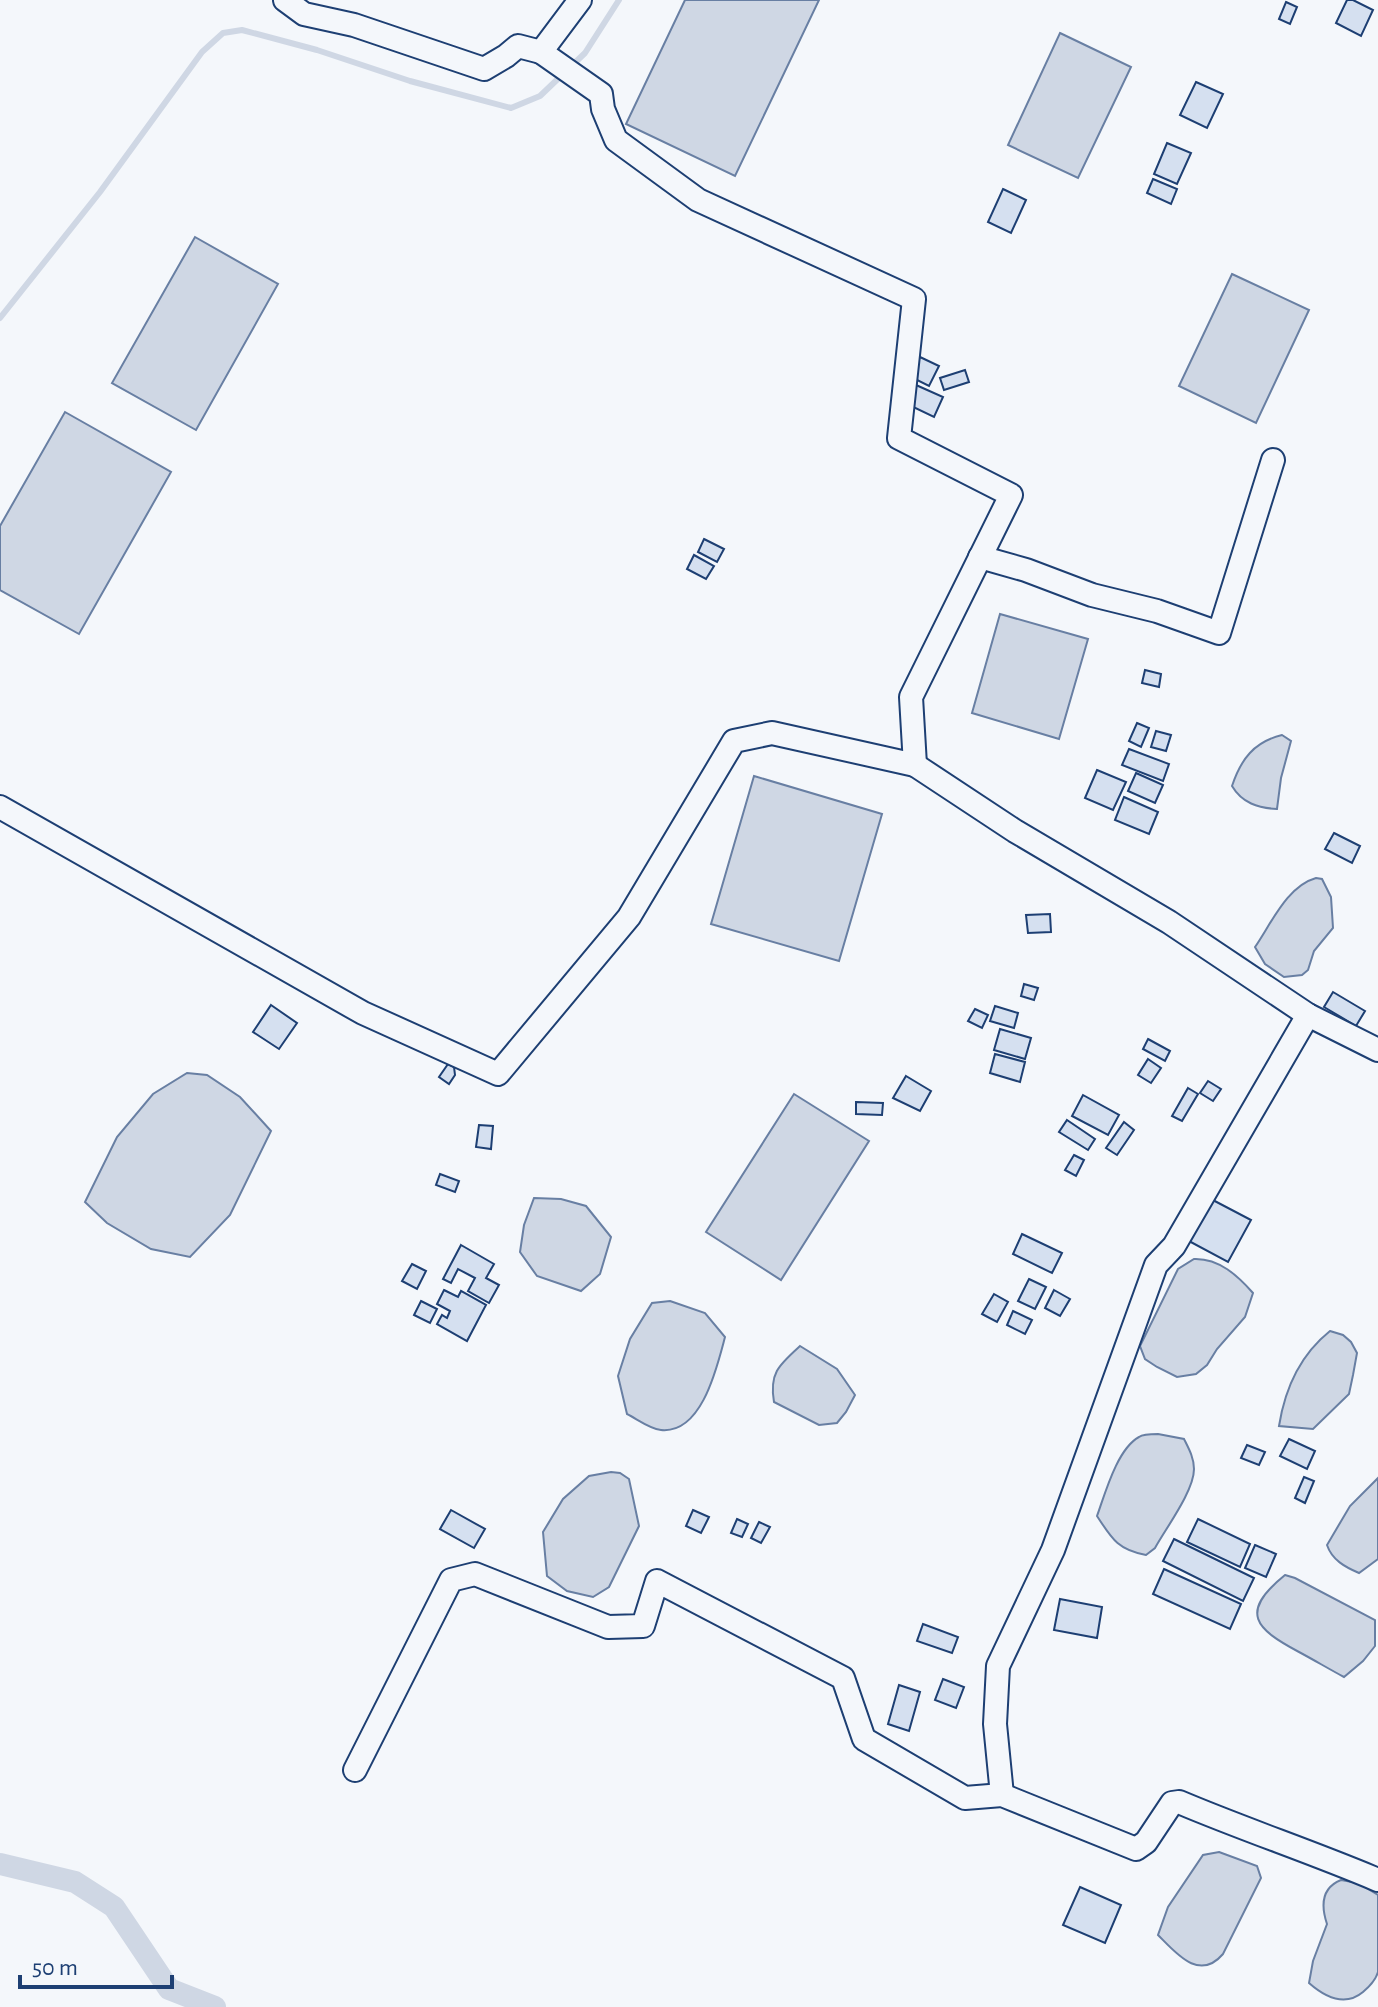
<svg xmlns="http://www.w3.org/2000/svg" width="1378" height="2007" font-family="'Alegreya Sans',sans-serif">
<rect width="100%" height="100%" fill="#f4f7fb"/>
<g fill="#cfd7e4" stroke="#687fa3" stroke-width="2">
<path d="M 685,0 L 819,0 L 735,176 L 626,124 Z"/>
<path d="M 1060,33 L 1131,67 L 1078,178 L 1008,145 Z"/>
<path d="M 195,237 L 278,284 L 196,430 L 112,383 Z"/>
<path d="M 1232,274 L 1309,310 L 1256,423 L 1179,386 Z"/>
<path d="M 65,412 L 171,472 L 79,634 L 0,590 L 0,526 Z"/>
<path d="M 1000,614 L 1088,639 L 1059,739 L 972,713 Z"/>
<path d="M 1282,735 L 1291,741 L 1281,778 L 1277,809 C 1258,808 1242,803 1232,786 C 1241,759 1254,742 1282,735 Z"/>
<path d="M 754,776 L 882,814 L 839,961 L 711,924 Z"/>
<path d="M 1316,878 L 1322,879 L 1331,897 L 1333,928 L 1314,951 L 1308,970 L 1302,975 L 1284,977 L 1265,964 L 1255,947 C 1271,924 1287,886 1316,878 Z"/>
<path d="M 187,1073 L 207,1075 L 240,1097 L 271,1131 L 230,1215 L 190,1257 L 151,1249 L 107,1223 L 85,1202 L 117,1137 L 153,1094 Z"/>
<path d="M 794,1094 L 869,1141 L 781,1280 L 706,1232 Z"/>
<path d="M 534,1198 L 561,1199 L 586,1206 L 611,1237 L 600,1274 L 581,1291 L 537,1276 L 520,1252 L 524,1225 Z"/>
<path d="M 1194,1259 C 1219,1258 1238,1276 1253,1293 L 1245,1317 L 1217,1349 L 1207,1365 L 1196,1374 L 1177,1377 L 1157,1367 L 1145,1359 L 1140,1346 L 1178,1269 Z"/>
<path d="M 670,1301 L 705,1313 L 725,1337 C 717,1367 702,1434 661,1430 C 650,1429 637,1419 627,1414 L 618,1376 L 630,1339 L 652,1303 Z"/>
<path d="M 1330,1331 L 1343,1335 L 1351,1342 L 1357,1353 L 1353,1375 L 1349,1394 L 1313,1429 L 1279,1426 C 1285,1388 1300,1355 1330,1331 Z"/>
<path d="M 800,1346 L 837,1369 L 855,1395 L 846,1412 L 837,1423 L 819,1425 L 774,1402 C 769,1373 779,1365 800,1346 Z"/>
<path d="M 1158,1434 L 1184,1439 C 1189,1449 1194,1458 1194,1469 C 1194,1491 1166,1528 1155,1548 L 1146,1555 C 1118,1550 1112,1539 1097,1516 C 1105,1494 1117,1449 1139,1437 C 1143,1434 1152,1434 1158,1434 Z"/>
<path d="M 611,1472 L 620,1473 L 629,1479 L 639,1526 L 609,1587 L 593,1597 L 567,1591 L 547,1576 L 543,1532 L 563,1499 L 589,1476 Z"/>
<path d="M 1378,1478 L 1378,1559 L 1359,1573 C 1345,1567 1332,1560 1327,1545 L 1350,1506 Z"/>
<path d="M 1285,1575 L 1295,1578 L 1375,1620 L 1375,1646 L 1363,1661 L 1344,1677 C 1329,1669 1314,1660 1299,1652 C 1256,1629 1238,1613 1285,1575 Z"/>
<path d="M 1219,1852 L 1257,1866 L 1261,1878 L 1223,1954 C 1199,1982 1176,1953 1158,1935 L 1168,1907 L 1203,1855 Z"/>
<path d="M 1341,1880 L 1358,1883 L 1378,1895 C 1378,1914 1378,1956 1378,1972 C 1376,1979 1369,1987 1363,1992 C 1345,2007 1326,1998 1309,1983 L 1313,1961 L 1327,1924 C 1321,1906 1321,1888 1341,1880 Z"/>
</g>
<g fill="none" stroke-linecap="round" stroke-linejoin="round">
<path stroke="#cfd7e4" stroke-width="6" d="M 0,318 L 100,192 L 202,52 L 223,33 L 242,30 L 317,50 L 410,81 L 511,108 L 540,96 L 585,53 L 619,0"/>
<path stroke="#cfd7e4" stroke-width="22" d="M 0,1864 L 75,1882 L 114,1907 L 169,1989 L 215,2007"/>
</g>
<g fill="#d5e0f0" stroke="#1d3f73" stroke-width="2">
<path d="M 1347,0 L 1353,0 L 1373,10 L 1361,36 L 1336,23 Z"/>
<path d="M 1286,2 L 1297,7 L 1290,24 L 1279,19 Z"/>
<path d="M 1196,82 L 1223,94 L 1207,128 L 1180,115 Z"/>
<path d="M 1167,143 L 1191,153 L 1177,184 L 1154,174 Z"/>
<path d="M 1153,179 L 1177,189 L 1171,204 L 1147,193 Z"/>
<path d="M 1003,189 L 1026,200 L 1011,233 L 988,222 Z"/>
<path d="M 920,357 L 939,366 L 929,386 L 911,377 Z"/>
<path d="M 965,370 L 969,382 L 944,390 L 940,378 Z"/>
<path d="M 916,385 L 943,397 L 934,417 L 907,404 Z"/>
<path d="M 704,539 L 724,549 L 717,562 L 698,552 Z"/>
<path d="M 694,555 L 714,566 L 706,579 L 687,569 Z"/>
<path d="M 1145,670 L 1161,674 L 1159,687 L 1142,683 Z"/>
<path d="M 1137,723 L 1149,728 L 1141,747 L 1129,741 Z"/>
<path d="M 1156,731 L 1171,735 L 1166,751 L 1151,747 Z"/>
<path d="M 1129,749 L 1169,764 L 1163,781 L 1122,765 Z"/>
<path d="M 1097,770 L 1126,782 L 1113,810 L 1085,798 Z"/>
<path d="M 1136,773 L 1163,785 L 1155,803 L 1128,791 Z"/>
<path d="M 1124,797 L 1158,812 L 1149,834 L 1115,820 Z"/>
<path d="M 1334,833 L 1360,846 L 1352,863 L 1325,849 Z"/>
<path d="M 1050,914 L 1051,932 L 1028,933 L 1026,915 Z"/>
<path d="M 1024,984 L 1038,988 L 1034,1000 L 1021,996 Z"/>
<path d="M 1333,992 L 1365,1011 L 1356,1026 L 1324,1007 Z"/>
<path d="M 271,1005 L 297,1023 L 279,1049 L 253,1032 Z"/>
<path d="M 995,1006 L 1018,1013 L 1014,1028 L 990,1021 Z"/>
<path d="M 975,1009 L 988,1015 L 982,1028 L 968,1021 Z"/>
<path d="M 1000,1029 L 1031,1038 L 1025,1059 L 994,1050 Z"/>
<path d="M 1148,1039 L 1170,1051 L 1165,1061 L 1143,1049 Z"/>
<path d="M 995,1054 L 1025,1062 L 1020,1082 L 990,1073 Z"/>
<path d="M 1148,1059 L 1161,1068 L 1151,1083 L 1138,1075 Z"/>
<path d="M 448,1064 L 454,1067 L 455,1075 L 449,1084 L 439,1077 Z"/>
<path d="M 906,1076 L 931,1091 L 920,1111 L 893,1098 Z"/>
<path d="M 1208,1081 L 1221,1089 L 1213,1101 L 1200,1093 Z"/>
<path d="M 1188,1088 L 1198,1094 L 1182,1121 L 1172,1116 Z"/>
<path d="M 1083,1095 L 1119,1115 L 1108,1135 L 1072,1116 Z"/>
<path d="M 856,1102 L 883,1103 L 882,1115 L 856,1114 Z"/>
<path d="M 1067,1120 L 1095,1139 L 1088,1150 L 1059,1132 Z"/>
<path d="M 1124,1122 L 1134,1130 L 1117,1155 L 1106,1148 Z"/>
<path d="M 479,1125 L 493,1126 L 491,1149 L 476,1147 Z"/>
<path d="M 1074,1155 L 1084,1160 L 1076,1176 L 1065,1170 Z"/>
<path d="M 440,1174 L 459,1181 L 455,1192 L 436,1185 Z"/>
<path d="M 1209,1198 L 1251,1220 L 1228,1262 L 1187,1240 Z"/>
<path d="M 1022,1234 L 1062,1253 L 1052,1273 L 1013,1254 Z"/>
<path d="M 461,1245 L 494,1264 L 486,1278 L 499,1285 L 489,1303 L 468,1291 L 475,1278 L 458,1269 L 451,1283 L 443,1279 Z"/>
<path d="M 412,1264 L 426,1271 L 417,1289 L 402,1281 Z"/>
<path d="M 1029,1279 L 1046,1287 L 1035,1309 L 1018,1301 Z"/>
<path d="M 444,1290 L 458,1297 L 461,1291 L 486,1305 L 467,1341 L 437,1324 L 442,1315 L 447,1318 L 450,1311 L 437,1304 Z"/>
<path d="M 1054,1290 L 1070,1299 L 1060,1316 L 1045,1308 Z"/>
<path d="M 994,1294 L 1008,1302 L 997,1322 L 982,1314 Z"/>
<path d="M 421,1301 L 437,1309 L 430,1323 L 414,1315 Z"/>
<path d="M 1013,1311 L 1032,1320 L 1025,1334 L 1007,1325 Z"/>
<path d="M 1289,1439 L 1315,1451 L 1307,1469 L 1280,1456 Z"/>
<path d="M 1247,1445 L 1265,1452 L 1259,1465 L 1241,1458 Z"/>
<path d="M 1304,1477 L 1314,1481 L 1305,1503 L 1295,1498 Z"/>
<path d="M 451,1510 L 485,1529 L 474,1548 L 440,1529 Z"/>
<path d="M 693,1510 L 709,1517 L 701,1533 L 686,1526 Z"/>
<path d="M 737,1519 L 748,1524 L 742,1537 L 731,1533 Z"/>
<path d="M 1198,1519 L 1250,1544 L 1240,1567 L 1187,1542 Z"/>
<path d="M 759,1522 L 770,1527 L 761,1543 L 751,1538 Z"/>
<path d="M 1174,1539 L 1254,1578 L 1243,1601 L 1163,1561 Z"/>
<path d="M 1255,1545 L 1276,1554 L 1266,1577 L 1245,1568 Z"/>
<path d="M 1164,1569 L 1241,1604 L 1230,1629 L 1153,1594 Z"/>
<path d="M 1060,1599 L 1102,1607 L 1097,1638 L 1054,1630 Z"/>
<path d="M 923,1624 L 958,1637 L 952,1653 L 917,1641 Z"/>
<path d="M 943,1679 L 964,1687 L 956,1708 L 935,1700 Z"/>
<path d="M 899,1685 L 920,1692 L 909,1731 L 888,1724 Z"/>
<path d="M 1080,1887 L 1121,1905 L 1105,1943 L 1063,1925 Z"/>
</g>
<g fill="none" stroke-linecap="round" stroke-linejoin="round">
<g stroke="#1d3f73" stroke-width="26">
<g id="minor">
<path d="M 285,0 L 304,14 L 354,25 L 484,69 L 506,56 L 518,46 L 541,52"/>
<path d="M 980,557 L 1026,570 L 1092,595 L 1157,611 L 1219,633 L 1273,460"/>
<path d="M 915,765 L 1015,831 L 1169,922 L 1308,1015 L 1378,1050"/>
<path d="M 0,807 L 363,1013 L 498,1074 L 629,917 L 734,741 L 772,733 L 915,765 L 911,697 L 1011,495 L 899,438 L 914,299 L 698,200 L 616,140 L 603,109 L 601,94 L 541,52 L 580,0"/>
<path d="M 355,1770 L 451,1580 L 475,1574 L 608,1627 L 643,1626 L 657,1581 L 843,1678 L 864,1739 L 965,1798 L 1002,1795 L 1136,1849 L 1146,1842 L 1172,1803 L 1179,1802 C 1245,1830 1312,1852 1378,1880"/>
<path d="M 1002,1795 L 995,1724 L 998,1666 L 1053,1550 L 1156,1265 L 1174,1246 L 1308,1015"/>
</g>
</g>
<use href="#minor" stroke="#f4f7fb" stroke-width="22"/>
</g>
<path d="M20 1975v12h152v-12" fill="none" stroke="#1d3f73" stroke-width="4"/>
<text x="32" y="1975" font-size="24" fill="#1d3f73" stroke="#f4f7fb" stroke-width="6" paint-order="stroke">50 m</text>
</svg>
